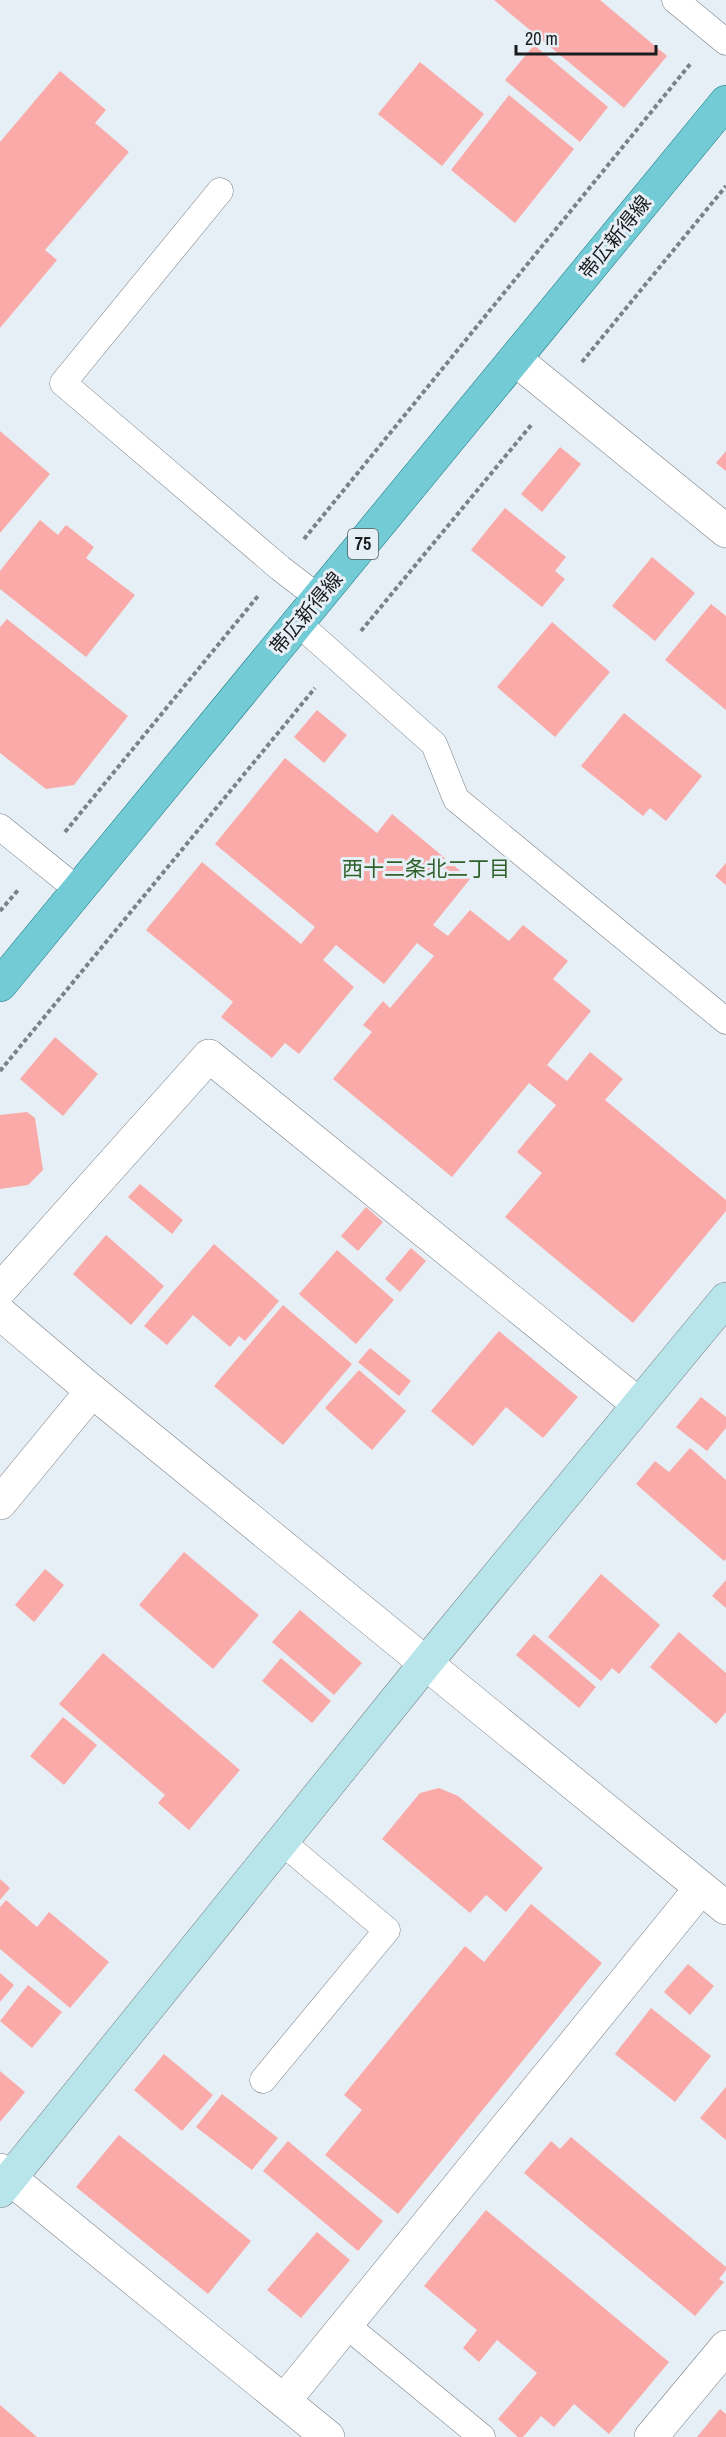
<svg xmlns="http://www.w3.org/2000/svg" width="726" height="2437" font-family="'Archivo Narrow','Noto Sans JP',sans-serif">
<rect width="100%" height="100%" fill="#e7eff6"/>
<g fill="#faaaa8">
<path d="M 494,0 L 600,0 L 667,56 L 624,108 Z"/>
<path d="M 534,45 L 608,107 L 580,142 L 505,80 Z"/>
<path d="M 420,62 L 484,114 L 442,166 L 378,114 Z"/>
<path d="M 60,71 L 106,110 L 95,123 L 129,152 L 45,250 L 57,260 L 0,328 L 0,142 Z"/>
<path d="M 509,95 L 574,149 L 515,223 L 451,170 Z"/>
<path d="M 0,431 L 50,474 L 0,533 Z"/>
<path d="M 560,447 L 581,464 L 542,512 L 521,494 Z"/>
<path d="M 726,451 L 726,471 L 716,463 Z"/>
<path d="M 505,508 L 566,557 L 555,571 L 565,579 L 542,607 L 471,550 Z"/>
<path d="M 40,520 L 58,535 L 66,525 L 94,547 L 86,558 L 135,595 L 86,657 L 0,589 L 0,571 Z"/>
<path d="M 652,557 L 695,593 L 655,641 L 612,606 Z"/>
<path d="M 711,604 L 726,616 L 726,710 L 665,660 Z"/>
<path d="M 7,619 L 128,716 L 74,785 L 46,789 L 0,753 L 0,627 Z"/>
<path d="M 552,622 L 610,672 L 555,737 L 497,687 Z"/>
<path d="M 317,710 L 347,735 L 324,763 L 294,737 Z"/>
<path d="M 624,713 L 702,776 L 666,821 L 650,808 L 643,816 L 581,766 Z"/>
<path d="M 285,758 L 377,833 L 392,814 L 470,879 L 433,925 L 448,936 L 470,910 L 509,941 L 523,925 L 568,961 L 553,979 L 591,1011 L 547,1065 L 567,1081 L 590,1052 L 623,1079 L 605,1100 L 726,1200 L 726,1211 L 633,1323 L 505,1217 L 542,1173 L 517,1152 L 556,1105 L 529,1083 L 452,1177 L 333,1079 L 372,1032 L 363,1025 L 383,1001 L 390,1008 L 434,956 L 417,943 L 384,984 L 336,945 L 323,960 L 354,987 L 299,1054 L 285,1043 L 272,1058 L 221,1017 L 233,1002 L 146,930 L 202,862 L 301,944 L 315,927 L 215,844 Z"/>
<path d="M 726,863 L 726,885 L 715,876 Z"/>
<path d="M 55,1037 L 98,1074 L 63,1116 L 20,1079 Z"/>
<path d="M 27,1112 L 35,1118 L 43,1170 L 28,1185 L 0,1189 L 0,1115 Z"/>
<path d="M 140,1184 L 183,1220 L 172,1234 L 128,1197 Z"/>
<path d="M 366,1207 L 383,1222 L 358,1251 L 341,1236 Z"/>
<path d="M 106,1235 L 164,1286 L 131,1325 L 73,1274 Z"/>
<path d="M 214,1244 L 279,1301 L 245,1341 L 239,1336 L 230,1347 L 193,1315 L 167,1345 L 144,1326 Z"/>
<path d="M 411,1248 L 426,1261 L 400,1292 L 385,1279 Z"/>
<path d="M 337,1250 L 394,1300 L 356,1344 L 299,1294 Z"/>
<path d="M 283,1305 L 352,1364 L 283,1445 L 214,1386 Z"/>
<path d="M 499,1331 L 578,1397 L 543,1438 L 506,1407 L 473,1446 L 431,1411 Z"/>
<path d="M 370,1348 L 411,1381 L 399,1396 L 358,1362 Z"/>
<path d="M 359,1370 L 406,1411 L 372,1450 L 325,1408 Z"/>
<path d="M 701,1397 L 726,1417 L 726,1428 L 707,1451 L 676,1427 Z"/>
<path d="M 690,1448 L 726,1480 L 726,1559 L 724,1561 L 636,1484 L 655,1461 L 669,1472 Z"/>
<path d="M 184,1552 L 259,1615 L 213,1669 L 139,1605 Z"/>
<path d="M 45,1569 L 64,1585 L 34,1622 L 15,1605 Z"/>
<path d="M 601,1574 L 660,1625 L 619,1674 L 612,1668 L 601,1681 L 548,1637 Z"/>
<path d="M 726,1580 L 726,1608 L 712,1596 Z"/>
<path d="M 300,1610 L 362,1663 L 334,1695 L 272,1642 Z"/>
<path d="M 679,1632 L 726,1673 L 726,1712 L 716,1724 L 650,1667 Z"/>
<path d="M 534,1634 L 596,1687 L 579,1708 L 516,1655 Z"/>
<path d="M 103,1653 L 240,1770 L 189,1830 L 158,1803 L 165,1795 L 59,1704 Z"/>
<path d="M 281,1658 L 331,1701 L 312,1723 L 262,1681 Z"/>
<path d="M 63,1717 L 97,1745 L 64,1785 L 30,1756 Z"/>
<path d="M 439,1788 L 458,1796 L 543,1868 L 506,1912 L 486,1895 L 470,1913 L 382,1839 L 420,1793 Z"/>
<path d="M 0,1879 L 10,1888 L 0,1900 Z"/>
<path d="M 6,1900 L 37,1927 L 49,1912 L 109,1962 L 70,2008 L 0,1949 L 0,1907 Z"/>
<path d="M 531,1904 L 602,1963 L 398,2214 L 325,2155 L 362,2110 L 344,2095 L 465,1946 L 484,1962 Z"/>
<path d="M 688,1964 L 714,1986 L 690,2015 L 664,1992 Z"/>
<path d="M 0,1973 L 14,1985 L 0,2002 Z"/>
<path d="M 28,1985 L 62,2012 L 32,2048 L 0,2021 Z"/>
<path d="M 651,2008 L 711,2056 L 675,2102 L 615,2054 Z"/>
<path d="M 164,2054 L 213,2095 L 182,2131 L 134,2090 Z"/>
<path d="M 0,2071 L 25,2092 L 0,2122 Z"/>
<path d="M 726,2087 L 726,2140 L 700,2118 Z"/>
<path d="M 222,2094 L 278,2138 L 252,2170 L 196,2127 Z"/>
<path d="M 119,2135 L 251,2241 L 208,2294 L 76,2187 Z"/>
<path d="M 571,2137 L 726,2267 L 726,2270 L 719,2279 L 724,2282 L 695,2316 L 524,2173 L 551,2141 L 560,2149 Z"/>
<path d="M 288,2141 L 383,2221 L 358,2251 L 263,2171 Z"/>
<path d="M 486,2210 L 669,2362 L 609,2434 L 574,2404 L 554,2427 L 541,2416 L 523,2437 L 518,2437 L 498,2419 L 537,2373 L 497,2340 L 479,2362 L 463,2348 L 477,2330 L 424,2286 Z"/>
<path d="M 317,2232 L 350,2260 L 301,2318 L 267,2290 Z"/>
<path d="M 0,2405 L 37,2437 L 0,2437 Z"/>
<path d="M 720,2409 L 726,2414 L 726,2437 L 697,2437 Z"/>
</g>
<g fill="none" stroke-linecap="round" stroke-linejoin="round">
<g stroke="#787f86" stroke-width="27">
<g id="lane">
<path d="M 675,0 L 726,42"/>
<path d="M 220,191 L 63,383 L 280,568 L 319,598"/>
<path d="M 298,623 L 434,744 L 456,799 L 726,1021"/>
<path d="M 0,827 L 78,890"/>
<path d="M 263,2080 L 387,1930 L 282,1842"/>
<path d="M 346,2325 L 482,2437"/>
</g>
</g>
<g stroke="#787f86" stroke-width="34">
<g id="street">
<path d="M 515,359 L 726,531"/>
<path d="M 0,1290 L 209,1056 L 638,1404"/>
<path d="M 0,1313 L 92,1391 L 726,1908"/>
<path d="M 0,1503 L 92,1391"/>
<path d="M 0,2170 L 328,2437"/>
<path d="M 284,2401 L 701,1888"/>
<path d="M 651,2437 L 726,2347"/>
</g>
</g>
<g stroke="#787f86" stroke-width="34">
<path id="secondary" d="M 0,2191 L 425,1664 L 726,1299"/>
</g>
<g stroke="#167883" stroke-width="34">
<path id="primary" d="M 0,985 L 726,102"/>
</g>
<g stroke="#7c8186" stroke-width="4" stroke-dasharray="4.5 3" stroke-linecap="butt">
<path d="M 582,362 L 726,186"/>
<path d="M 304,539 L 691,63"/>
<path d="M 361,631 L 532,424"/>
<path d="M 65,832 L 258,596"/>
<path d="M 0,911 L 19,889"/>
<path d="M 0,1071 L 315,688"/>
</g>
<use href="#lane" stroke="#fff" stroke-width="26"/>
<use href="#street" stroke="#fff" stroke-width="33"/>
<use href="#secondary" stroke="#b8e5ea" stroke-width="33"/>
<use href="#primary" stroke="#72cbd5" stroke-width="33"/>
</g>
<g text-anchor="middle" stroke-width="6" stroke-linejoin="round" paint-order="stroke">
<rect fill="#e7eff6" stroke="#585c60" stroke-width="1.5" x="348" y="529" width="30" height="30" rx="4.5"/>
<g font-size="18" font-weight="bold" fill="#1a1d20">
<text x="363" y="550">75</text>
</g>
<g font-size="20" fill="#1a1d20" stroke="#e7eff6">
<text transform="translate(615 237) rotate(-51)" y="7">帯広新得線</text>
<text transform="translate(306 613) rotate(-50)" y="7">帯広新得線</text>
</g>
<g font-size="21" fill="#30612b" stroke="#e7eff6">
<text x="426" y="876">西十二条北二丁目</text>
</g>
</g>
<path d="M516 45v9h140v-9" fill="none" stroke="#1a1d20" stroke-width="3"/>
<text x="525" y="45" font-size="18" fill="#1a1d20" stroke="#e7eff6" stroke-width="4.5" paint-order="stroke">20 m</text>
</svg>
